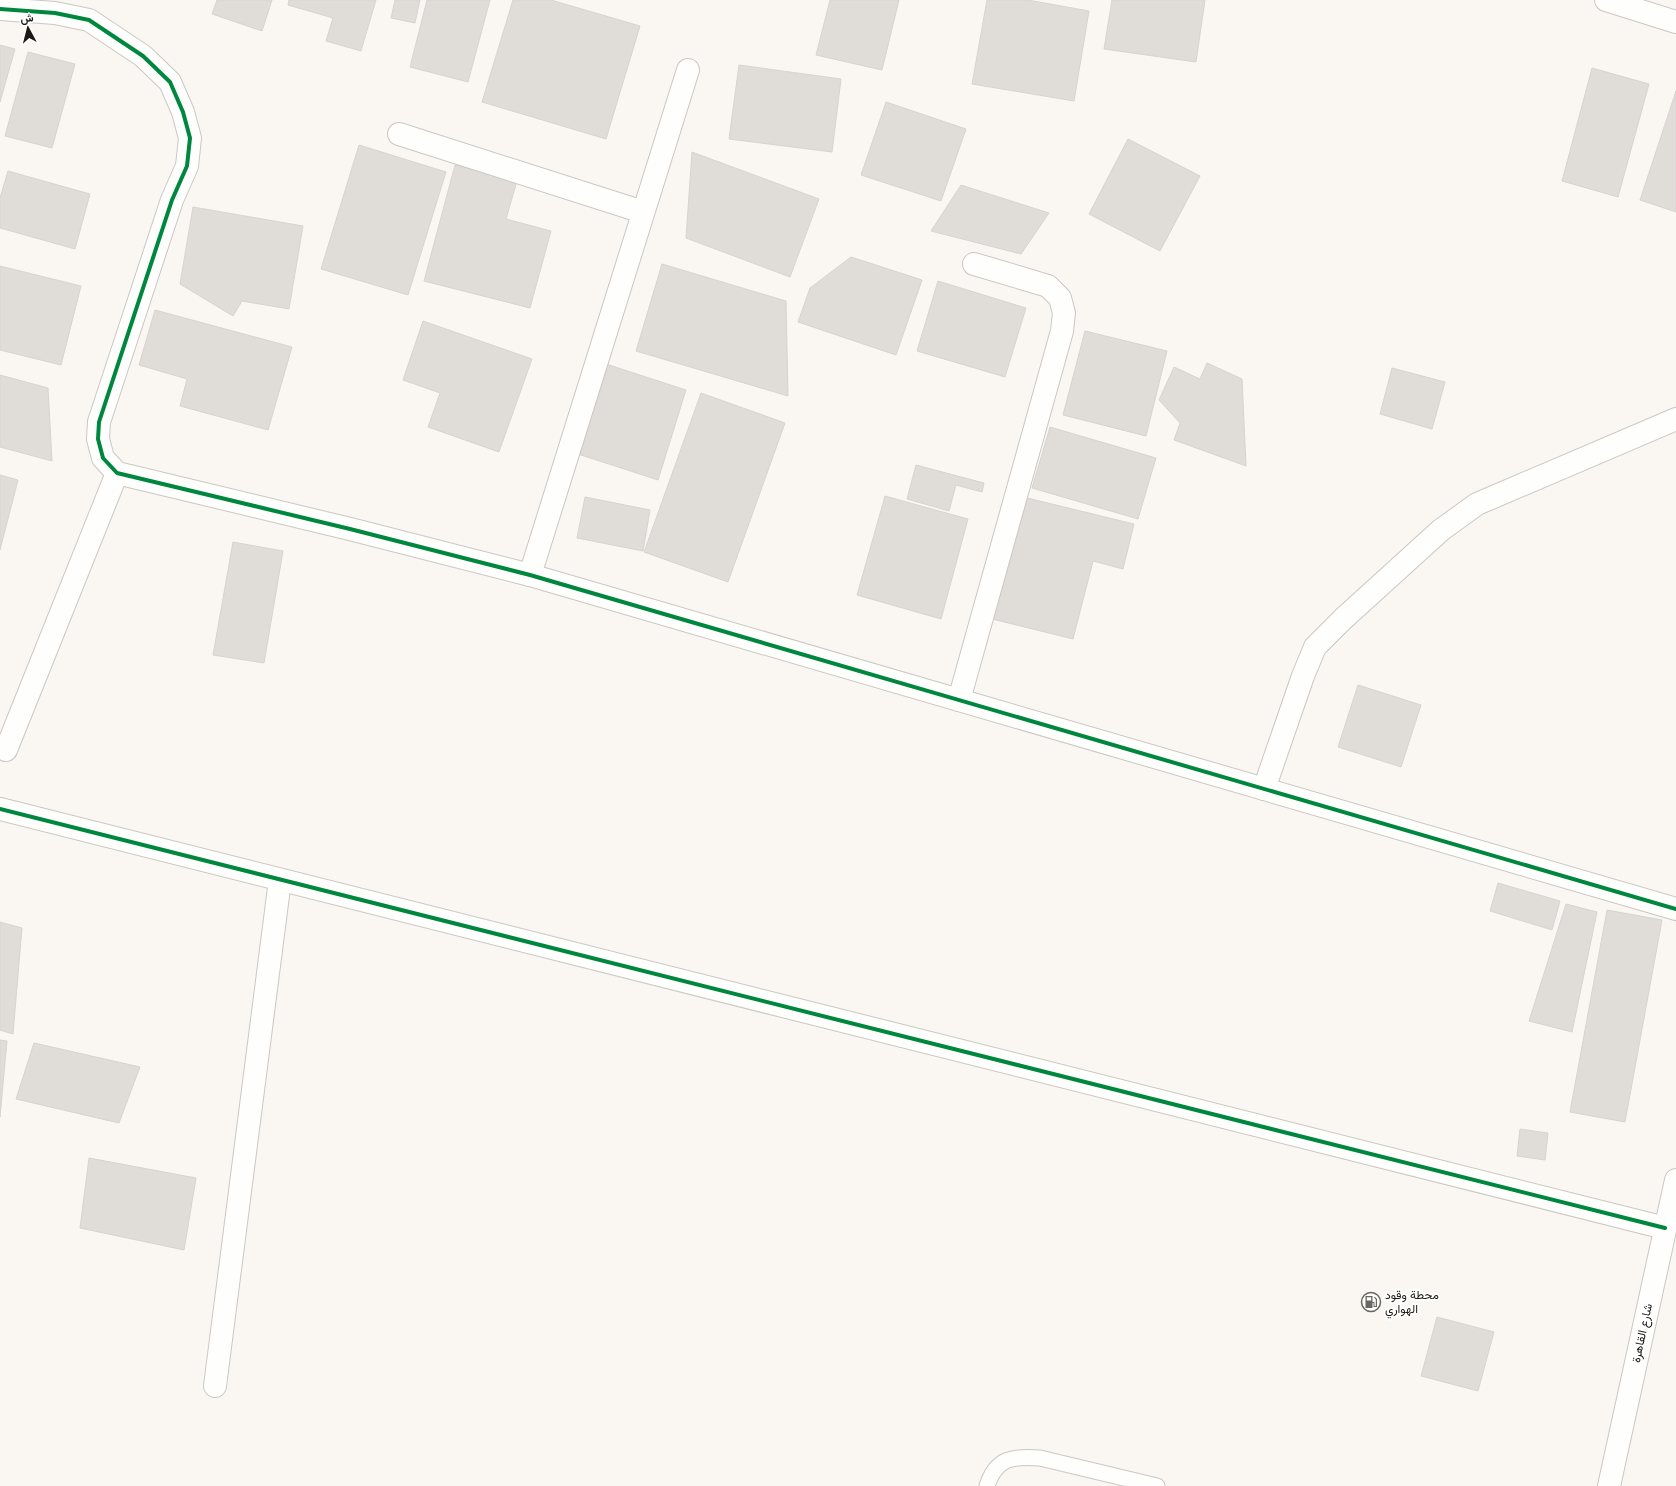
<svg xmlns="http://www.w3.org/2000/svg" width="1676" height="1486" font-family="Raleway,Vazirmatn,sans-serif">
<rect width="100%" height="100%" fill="#faf6f2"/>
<g fill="#e0dcd8" stroke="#d8d3d1">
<path d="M 217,0 L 272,0 L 262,31 L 212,14 Z"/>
<path d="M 289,0 L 376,0 L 361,51 L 326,41 L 333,18 L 288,5 Z"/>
<path d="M 395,0 L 420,0 L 415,23 L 391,18 Z"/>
<path d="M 427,0 L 490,0 L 468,82 L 410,67 Z"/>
<path d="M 513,0 L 551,0 L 640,26 L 606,139 L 482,102 Z"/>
<path d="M 830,0 L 899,0 L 882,70 L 816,55 Z"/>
<path d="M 987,0 L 1028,0 L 1089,11 L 1074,101 L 972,84 Z"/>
<path d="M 1112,0 L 1205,0 L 1196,62 L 1104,49 Z"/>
<path d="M 0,45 L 15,49 L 0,102 Z"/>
<path d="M 28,52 L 75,64 L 52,148 L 5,136 Z"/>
<path d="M 739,65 L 841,79 L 832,152 L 729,139 Z"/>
<path d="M 1592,68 L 1649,84 L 1618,197 L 1562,181 Z"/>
<path d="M 1676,91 L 1676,212 L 1640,200 Z"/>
<path d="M 886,102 L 966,129 L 941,201 L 861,175 Z"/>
<path d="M 1128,139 L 1200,176 L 1160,251 L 1089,214 Z"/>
<path d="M 359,145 L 446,172 L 408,295 L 321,269 Z"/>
<path d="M 692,152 L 819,199 L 790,277 L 686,238 Z"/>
<path d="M 455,165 L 517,181 L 506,219 L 551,231 L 530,308 L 424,281 Z"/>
<path d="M 8,171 L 90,194 L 75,249 L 0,228 L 0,198 Z"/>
<path d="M 961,185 L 1049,213 L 1021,254 L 931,231 Z"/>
<path d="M 193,207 L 303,226 L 289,309 L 242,301 L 233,316 L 180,284 Z"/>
<path d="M 851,257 L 922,280 L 896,355 L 798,322 L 810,288 Z"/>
<path d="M 662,264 L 786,301 L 788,396 L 636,351 Z"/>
<path d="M 0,266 L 81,286 L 61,365 L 0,350 Z"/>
<path d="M 938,281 L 1026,308 L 1005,377 L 917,351 Z"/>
<path d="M 155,310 L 292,347 L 268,430 L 180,406 L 187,379 L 139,365 Z"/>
<path d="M 423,321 L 532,359 L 499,452 L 428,427 L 440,393 L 403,380 Z"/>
<path d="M 1085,331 L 1167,351 L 1146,436 L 1063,415 Z"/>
<path d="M 1207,363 L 1242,379 L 1246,466 L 1174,440 L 1180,423 L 1159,400 L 1174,367 L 1200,379 Z"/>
<path d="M 606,364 L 686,390 L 658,480 L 578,454 Z"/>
<path d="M 1392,368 L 1445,382 L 1432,429 L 1380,414 Z"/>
<path d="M 0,375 L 48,388 L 52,461 L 0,447 Z"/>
<path d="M 701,393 L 785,423 L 728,582 L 644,552 Z"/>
<path d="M 1050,427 L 1156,458 L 1138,519 L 1032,488 Z"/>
<path d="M 916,465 L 984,483 L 982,492 L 956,485 L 949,511 L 907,499 Z"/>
<path d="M 0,475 L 18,480 L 0,550 Z"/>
<path d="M 885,496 L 968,519 L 941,619 L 857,595 Z"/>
<path d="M 1019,496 L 1134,524 L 1123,569 L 1093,561 L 1073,639 L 988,618 Z"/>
<path d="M 585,497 L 650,510 L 643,551 L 577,538 Z"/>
<path d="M 233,542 L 283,551 L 264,663 L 213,655 Z"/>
<path d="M 1358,685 L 1421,705 L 1401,767 L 1338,747 Z"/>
<path d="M 1498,883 L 1560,901 L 1552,930 L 1490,911 Z"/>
<path d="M 1566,904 L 1597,912 L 1572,1032 L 1529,1021 Z"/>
<path d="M 1607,910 L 1662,920 L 1625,1122 L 1570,1112 Z"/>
<path d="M 0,922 L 22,928 L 13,1034 L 0,1030 Z"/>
<path d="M 0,1040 L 7,1041 L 0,1117 Z"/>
<path d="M 34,1043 L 140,1067 L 119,1123 L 16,1099 Z"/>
<path d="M 1520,1129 L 1548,1133 L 1545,1160 L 1517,1156 Z"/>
<path d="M 89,1158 L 196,1178 L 184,1250 L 80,1228 Z"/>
<path d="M 1437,1317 L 1494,1332 L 1478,1391 L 1421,1376 Z"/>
</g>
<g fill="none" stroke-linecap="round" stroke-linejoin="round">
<g stroke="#cbc7c3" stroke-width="17">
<path id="service" d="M 987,1486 C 996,1457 1014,1456 1040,1458 L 1157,1486"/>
</g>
<g stroke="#cbc7c3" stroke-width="24">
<g id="minor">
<path d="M 1606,0 L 1676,22"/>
<path d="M 0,9 L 55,13 L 89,20 L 143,56 L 170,82 L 183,112 L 190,138 L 187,166 L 172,200 L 99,422 L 98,439 L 103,458 L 117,473 L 350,529 L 530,575 L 1676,909"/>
<path d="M 399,134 L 643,212"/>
<path d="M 530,575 L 688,70"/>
<path d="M 959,700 L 1062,331 L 1064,313 L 1060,298 L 1048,286 L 974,264"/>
<path d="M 6,750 L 117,473"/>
<path d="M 1264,789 L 1303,676 L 1315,647 L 1343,619 L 1441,530 L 1477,504 L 1676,419"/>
<path d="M 215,1386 L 280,880"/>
</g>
</g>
<g stroke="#cbc7c3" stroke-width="24">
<path id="tertiary" d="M 0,809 L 1665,1228"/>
</g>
<g stroke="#cbc7c3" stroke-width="24">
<path id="secondary" d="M 1609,1486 L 1676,1180"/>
</g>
<use href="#service" stroke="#fefefd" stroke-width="15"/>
<use href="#minor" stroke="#fefefd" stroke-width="22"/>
<use href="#tertiary" stroke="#fefefd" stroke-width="22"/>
<use href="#secondary" stroke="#fefefd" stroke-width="22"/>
<g stroke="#fff" stroke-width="6">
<g id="cycleway">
<path d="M 0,9 L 55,13 L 89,20 L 143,56 L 170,82 L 183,112 L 190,138 L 187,166 L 172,200 L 99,422 L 98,439 L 103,458 L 117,473 L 350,529 L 530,575 L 1676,909"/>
<path d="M 0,809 L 1665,1228"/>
</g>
</g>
<use href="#cycleway" stroke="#00873e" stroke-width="4"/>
</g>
<defs>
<g id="fuel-ring" transform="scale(1)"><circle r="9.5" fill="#fff" stroke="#6a6662" stroke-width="1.5"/><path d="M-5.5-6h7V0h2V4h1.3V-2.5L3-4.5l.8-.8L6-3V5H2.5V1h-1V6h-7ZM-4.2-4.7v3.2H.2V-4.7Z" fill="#6a6662"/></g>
</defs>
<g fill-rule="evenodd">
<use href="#fuel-ring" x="1371" y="1302"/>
</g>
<g text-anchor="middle" stroke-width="4" stroke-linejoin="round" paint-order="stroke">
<g font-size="12" fill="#1c1914" stroke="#fff" text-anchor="start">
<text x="1385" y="1299">محطة وقود<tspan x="1385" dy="14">الهواري</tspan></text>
</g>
<g font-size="12" fill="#1c1914" stroke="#fff">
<text transform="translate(1642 1333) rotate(-78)" y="4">شارع القاهرة</text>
</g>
</g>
<g transform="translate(28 28) rotate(353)" stroke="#ffffff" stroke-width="3" paint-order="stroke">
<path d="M0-3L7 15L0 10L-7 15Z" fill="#1c1914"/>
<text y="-6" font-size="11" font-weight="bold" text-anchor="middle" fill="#1c1914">ش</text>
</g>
</svg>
